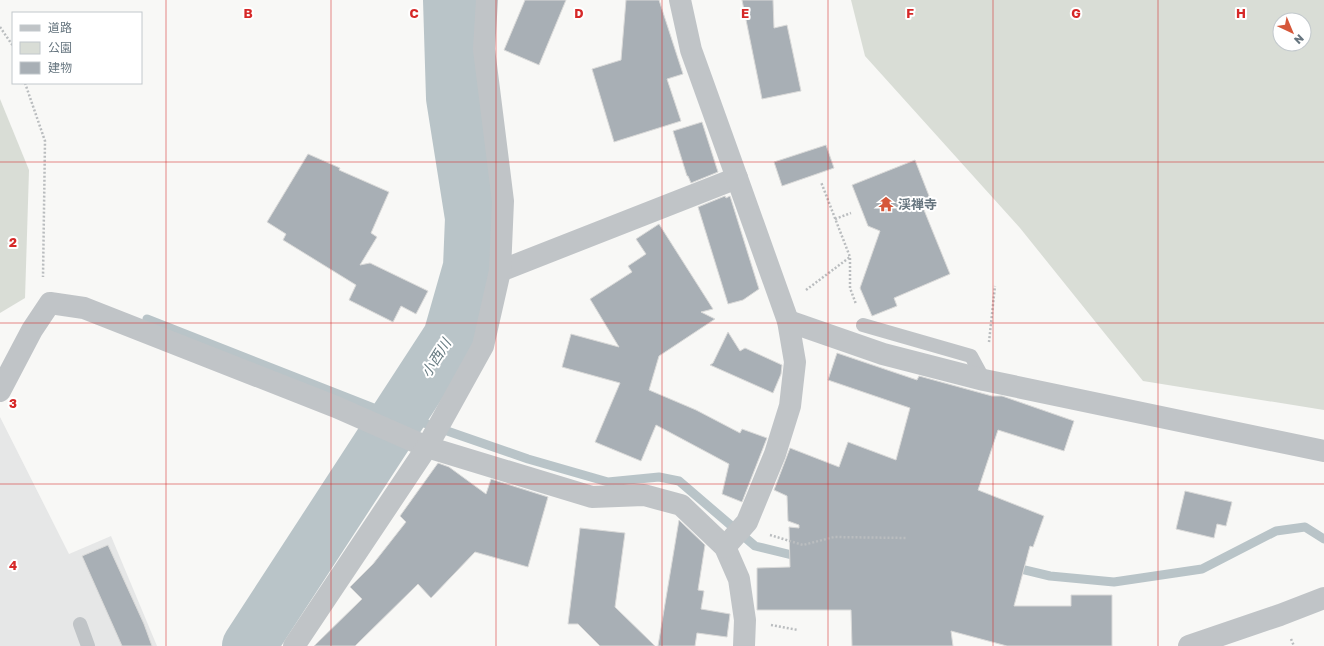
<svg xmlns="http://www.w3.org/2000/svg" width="1324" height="646" font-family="'Golos Text','Noto Sans JP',sans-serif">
<rect width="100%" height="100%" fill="#f8f8f6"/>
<path fill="#e6e7e7" d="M 0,417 L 69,554 L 111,536 L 157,646 L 0,646 Z"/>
<g fill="#d9ddd6" fill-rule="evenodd">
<path d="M 851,0 L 1324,0 L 1324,410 L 1143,381 L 1020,228 L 865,56 ZM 1280,20 L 1304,20 L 1304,44 L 1280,44 Z"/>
<path d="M 0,99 L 29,170 L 25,298 L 0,313 Z"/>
</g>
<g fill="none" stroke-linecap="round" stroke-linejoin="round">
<g stroke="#b9c4c8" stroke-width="9">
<path d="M 147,319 L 399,418"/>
<path d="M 401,415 L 528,459 L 608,482 L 659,477 L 679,481 L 755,546 L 796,556 L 802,555"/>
<path d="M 1012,567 L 1050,576 L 1114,582 L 1202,569 L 1276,531 L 1305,527 L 1324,539"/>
</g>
<path stroke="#b9c4c8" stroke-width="54" d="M 249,646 L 450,337 L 470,267 L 472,218 L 453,98 L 450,0"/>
</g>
<g fill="#a8afb5" stroke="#dadad9">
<path d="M 525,0 L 566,0 L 539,65 L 504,50 Z"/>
<path d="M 626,0 L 659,0 L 683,74 L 667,79 L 681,121 L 614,142 L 592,69 L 621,60 Z"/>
<path d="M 742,0 L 773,0 L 774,28 L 787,25 L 801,91 L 762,99 Z"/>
<path d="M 702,122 L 718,172 L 691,183 L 688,176 L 687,176 L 673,131 Z"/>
<path d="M 826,145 L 834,168 L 782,186 L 774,162 Z"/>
<path d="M 308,154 L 340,168 L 339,170 L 389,192 L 371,233 L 377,237 L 360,265 L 370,263 L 428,291 L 416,314 L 401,306 L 393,322 L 349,300 L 356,285 L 283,240 L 286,234 L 267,222 Z"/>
<path d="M 915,160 L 931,201 L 922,205 L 950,274 L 894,298 L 897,306 L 872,316 L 860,288 L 880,231 L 868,226 L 852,185 Z"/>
<path d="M 725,196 L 726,198 L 730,196 L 759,289 L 743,300 L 728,304 L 698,207 Z"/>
<path d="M 659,224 L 713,309 L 701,312 L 715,319 L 659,356 L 649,390 L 696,410 L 740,433 L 742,429 L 767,438 L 742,502 L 722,494 L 729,464 L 656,425 L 641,461 L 595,442 L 620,383 L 562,367 L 571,334 L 619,347 L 590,299 L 632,272 L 628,266 L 646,254 L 636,239 Z"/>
<path d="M 728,332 L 740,351 L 745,348 L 782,365 L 781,374 L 773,393 L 710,365 L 713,363 Z"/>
<path d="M 837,353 L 917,380 L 919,376 L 992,396 L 1002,396 L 1074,421 L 1064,451 L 998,430 L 978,490 L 1044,516 L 1033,547 L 1030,546 L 1014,606 L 1071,606 L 1071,595 L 1112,595 L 1112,646 L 1007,646 L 951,631 L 953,646 L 852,646 L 851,610 L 757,610 L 757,568 L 790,567 L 789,527 L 799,528 L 799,525 L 788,521 L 787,496 L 774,490 L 790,448 L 839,467 L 848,442 L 896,460 L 910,408 L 828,380 Z"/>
<path d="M 438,463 L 449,467 L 486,494 L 491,479 L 548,497 L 528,567 L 475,552 L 431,598 L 418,584 L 355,646 L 314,646 L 362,599 L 350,587 L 373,564 L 406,522 L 400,516 Z"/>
<path d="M 1185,491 L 1232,502 L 1226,526 L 1217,524 L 1214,538 L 1176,529 Z"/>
<path d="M 679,520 L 705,545 L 698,590 L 704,591 L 701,609 L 730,614 L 727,637 L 697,633 L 695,646 L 658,646 Z"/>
<path d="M 580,528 L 625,533 L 615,607 L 655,646 L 600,646 L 578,624 L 568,624 Z"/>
<path d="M 108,545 L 144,624 L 152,646 L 122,646 L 82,556 Z"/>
</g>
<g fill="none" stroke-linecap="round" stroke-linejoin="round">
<g stroke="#babdbf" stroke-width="2.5" stroke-dasharray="2 2" stroke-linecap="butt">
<path d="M 0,27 L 13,46"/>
<path d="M 25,83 L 45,141 L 43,277"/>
<path d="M 835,219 L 851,213"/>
<path d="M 850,258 L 850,288 L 856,304"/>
<path d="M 806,290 L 850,257 L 821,182"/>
<path d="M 989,342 L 995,286"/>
<path d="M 770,535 L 803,545 L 834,537 L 907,538"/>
<path d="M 771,625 L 798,630"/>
<path d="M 1291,639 L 1294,646"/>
</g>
<g stroke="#c0c4c7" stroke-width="14">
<path d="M 863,325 L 971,356 L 984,380"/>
<path d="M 80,624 L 88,646"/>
</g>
<g stroke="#c0c4c7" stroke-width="22">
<path d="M 500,271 L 737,178 L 691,50 L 680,0"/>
<path d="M 788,321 L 883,354 L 984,380 L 1324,451"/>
<path d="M 0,391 L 32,330 L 50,303 L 84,308 L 336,407 L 427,447 L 592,497 L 644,495 L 681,505 L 725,547 L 739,579 L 745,620 L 744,646"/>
<path d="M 725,547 L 747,522 L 775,454 L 790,406 L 795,362 L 788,321 L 737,178"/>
<path d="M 294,646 L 427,447 L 483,346 L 500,271 L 503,201 L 484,49 L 487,0"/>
<path d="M 1189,646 L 1280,615 L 1324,598"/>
</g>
</g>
<path fill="none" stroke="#d62828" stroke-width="1" stroke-opacity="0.55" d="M 166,0 L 166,646M 331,0 L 331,646M 496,0 L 496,646M 662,0 L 662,646M 828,0 L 828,646M 993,0 L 993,646M 1158,0 L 1158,646M 0,162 L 1324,162M 0,323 L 1324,323M 0,484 L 1324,484"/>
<defs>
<g id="temple-bare" transform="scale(1.2)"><path d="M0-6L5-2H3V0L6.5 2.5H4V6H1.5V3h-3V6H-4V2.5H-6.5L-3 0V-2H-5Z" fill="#d5573a" stroke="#fff" stroke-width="2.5" paint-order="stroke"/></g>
</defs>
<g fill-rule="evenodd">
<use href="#temple-bare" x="886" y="204"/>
</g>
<g text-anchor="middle" stroke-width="4" stroke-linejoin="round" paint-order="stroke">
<g font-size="13" font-weight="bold" fill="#66757f" stroke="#fff" text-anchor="start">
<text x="898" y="209">渓禅寺</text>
</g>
<g font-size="14" font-style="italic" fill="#667a80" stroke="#fff">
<text transform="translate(436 358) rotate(-58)" y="5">小西川</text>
</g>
</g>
<g font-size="13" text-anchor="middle" font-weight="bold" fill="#d62828" stroke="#fff" stroke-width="4" stroke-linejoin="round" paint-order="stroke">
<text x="248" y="18">B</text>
<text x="414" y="18">C</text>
<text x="579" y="18">D</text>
<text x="745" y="18">E</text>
<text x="910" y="18">F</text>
<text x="1076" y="18">G</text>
<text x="1241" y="18">H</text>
<text x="13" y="247">2</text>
<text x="13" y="408">3</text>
<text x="13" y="570">4</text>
</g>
<rect x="12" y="12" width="130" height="72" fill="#ffffff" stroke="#c2c8cc"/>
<rect x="20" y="25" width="20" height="6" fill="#c0c4c7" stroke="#c2c8cc"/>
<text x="48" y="32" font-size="12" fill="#66757f">道路</text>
<rect x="20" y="42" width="20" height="12" fill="#d9ddd6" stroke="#c2c8cc"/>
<text x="48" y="52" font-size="12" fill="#66757f">公園</text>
<rect x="20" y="62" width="20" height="12" fill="#a8afb5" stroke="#c2c8cc"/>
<text x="48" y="72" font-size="12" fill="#66757f">建物</text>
<g transform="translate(1292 32) rotate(136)"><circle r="19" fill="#ffffff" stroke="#c2c8cc"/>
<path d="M0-3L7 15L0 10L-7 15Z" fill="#d5573a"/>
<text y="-6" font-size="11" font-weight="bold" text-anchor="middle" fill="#66757f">N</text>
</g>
</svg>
